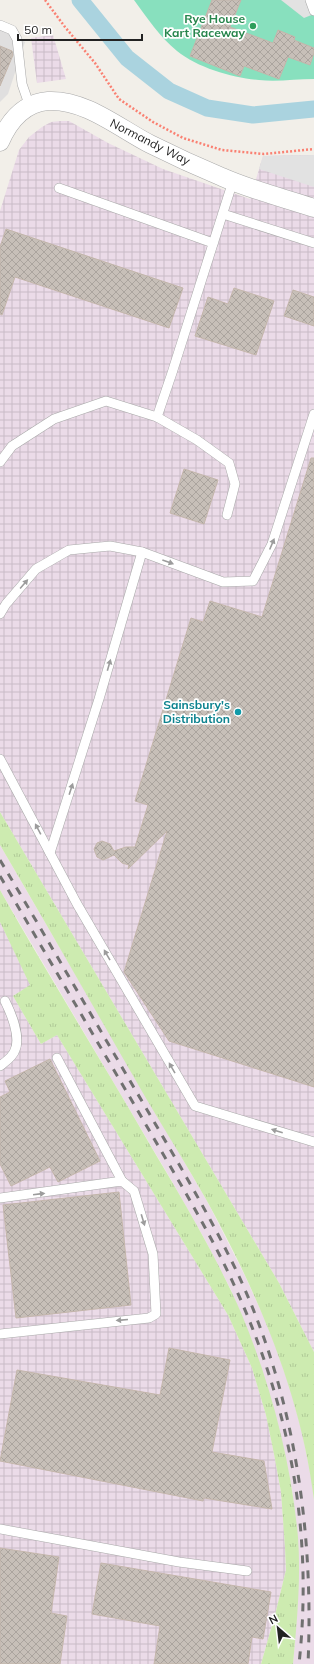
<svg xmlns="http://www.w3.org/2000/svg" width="314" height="1664" font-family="Mulish,sans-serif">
<defs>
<pattern id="industrial-grid" width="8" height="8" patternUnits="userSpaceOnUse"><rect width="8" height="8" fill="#ebdbe8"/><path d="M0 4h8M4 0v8" fill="none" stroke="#c9bcc7"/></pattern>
<pattern id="grass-tufts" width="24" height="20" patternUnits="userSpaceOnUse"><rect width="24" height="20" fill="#cdebb0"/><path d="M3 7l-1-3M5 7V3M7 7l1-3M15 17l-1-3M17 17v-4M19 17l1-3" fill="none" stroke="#b0c997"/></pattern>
<pattern id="building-cross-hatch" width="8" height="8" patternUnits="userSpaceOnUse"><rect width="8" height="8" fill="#c7bfb8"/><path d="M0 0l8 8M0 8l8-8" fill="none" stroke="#aba49e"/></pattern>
</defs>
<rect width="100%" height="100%" fill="#f2efe9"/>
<path fill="#e0dfdf" d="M 0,27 L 25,42 L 8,94 L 0,102 Z"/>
<g fill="url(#industrial-grid)">
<path d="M 53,35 L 66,79 L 37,83 L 31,38 Z"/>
<path d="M 60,121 L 69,121 L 108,143 L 163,169 L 250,199 L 263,156 L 314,155 L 314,1352 L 279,1283 L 0,812 L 0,211 L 19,150 L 29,137 L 42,127 L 51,122 Z"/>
<path d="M 0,922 L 31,985 L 13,996 L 41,1044 L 57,1035 L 228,1315 L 252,1368 L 266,1415 L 274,1454 L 281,1492 L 285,1547 L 286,1570 L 275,1615 L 261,1664 L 0,1664 Z"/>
</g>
<path fill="#ebdbe8" d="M 0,845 L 207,1201 L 245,1276 L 270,1331 L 290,1388 L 302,1432 L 312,1482 L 314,1500 L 314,1664 L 293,1664 L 295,1641 L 295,1515 L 292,1489 L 278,1425 L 253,1344 L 231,1290 L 204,1238 L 170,1178 L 0,890 Z"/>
<g fill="url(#grass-tufts)">
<path d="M 0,812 L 279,1283 L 314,1352 L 314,1500 C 301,1394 258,1294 207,1201 C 188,1167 167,1134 147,1100 C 98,1015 50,930 0,845 Z"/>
<path d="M 0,890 C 48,975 100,1058 149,1143 C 182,1199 216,1255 242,1315 C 271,1385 291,1461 298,1537 C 301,1579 297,1622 293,1664 L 261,1664 L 275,1615 L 286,1570 L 285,1547 L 281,1492 L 274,1454 L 266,1415 L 252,1368 L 228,1315 L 57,1035 L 41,1044 L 13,996 L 30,985 L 0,922 Z"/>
</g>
<path fill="#88e0be" d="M 134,0 L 314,0 L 314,79 C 296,79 277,82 259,80 C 233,78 198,68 177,51 C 160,37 147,18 134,0 Z"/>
<g fill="#e2e2e2">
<path d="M 281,0 L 314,0 L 314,14 L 304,18 Z"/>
<path d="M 314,155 L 314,187 L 259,169 L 263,156 Z"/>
</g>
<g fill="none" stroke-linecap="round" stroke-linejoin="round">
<path stroke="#aad3df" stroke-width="17" d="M 80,0 L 127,58 L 169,91 L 207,108 L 253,115 L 314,109"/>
</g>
<g fill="url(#building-cross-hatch)" stroke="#c4b6ab">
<path d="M 212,0 L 241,0 L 230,27 L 273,43 L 278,30 L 295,37 L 294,40 L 314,48 L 314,53 L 310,65 L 288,57 L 279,79 L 244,66 L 240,76 L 190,56 Z"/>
<path d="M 0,46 L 12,51 L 13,55 L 0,86 Z"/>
<path d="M 6,229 L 183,288 L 169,328 L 15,277 L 2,315 L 0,314 L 0,247 Z"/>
<path d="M 234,288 L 274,301 L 256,355 L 195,336 L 208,297 L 228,304 Z"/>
<path d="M 293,290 L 314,297 L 314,326 L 284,316 Z"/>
<path d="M 311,458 L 314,458 L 314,1087 L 169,1041 L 124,972 L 167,831 L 128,869 L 129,865 L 122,863 L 114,855 L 103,860 L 97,857 L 94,849 L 97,843 L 102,841 L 110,844 L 114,851 L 126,847 L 135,847 L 148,805 L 135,801 L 191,618 L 203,622 L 210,601 L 262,617 Z"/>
<path d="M 184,469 L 218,480 L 204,524 L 170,513 Z"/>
<path d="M 50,1059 L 100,1161 L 58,1182 L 50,1167 L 11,1186 L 0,1164 L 0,1097 L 10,1092 L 5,1081 Z"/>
<path d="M 119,1192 L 131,1305 L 16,1318 L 3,1205 Z"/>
<path d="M 169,1348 L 230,1360 L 212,1452 L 264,1461 L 272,1509 L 204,1498 L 203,1501 L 0,1461 L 17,1370 L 160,1395 Z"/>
<path d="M 0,1548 L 59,1557 L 51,1613 L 67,1616 L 60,1664 L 0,1664 Z"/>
<path d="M 101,1563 L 271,1592 L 263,1639 L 252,1637 L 248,1664 L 154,1664 L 160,1626 L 92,1614 Z"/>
</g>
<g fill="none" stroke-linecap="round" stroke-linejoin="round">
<g stroke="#a9a9a9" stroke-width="10">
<g id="service">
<path d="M 310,0 L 314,11"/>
<path d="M 0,25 L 12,30 L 17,39 L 22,84 L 30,107"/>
<path d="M 59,188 L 213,243"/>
<path d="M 223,214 L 314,243"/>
<path d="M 157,417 L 197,440 L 229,463 L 235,484 L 227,515"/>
<path d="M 0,462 L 12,446 L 54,419 L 106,401 L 157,417 L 172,373 L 233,181"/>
<path d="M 0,614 L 6,604 L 36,569 L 69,550 L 110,546 L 142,552 L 223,582 L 253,581 L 272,544 L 314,414"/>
<path d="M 0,759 L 77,904 L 195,1106 L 314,1142"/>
<path d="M 50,853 L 99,699 L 142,552"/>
<path d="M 57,1058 L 122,1181"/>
<path d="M 0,1066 C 5,1062 13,1057 15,1050 C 21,1037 11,1013 5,1001"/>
<path d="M 0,1198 L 122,1181 L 134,1191 L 153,1254 L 156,1314 L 149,1318 L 0,1334"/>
<path d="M 0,1529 L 179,1562 L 247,1571"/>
</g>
</g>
<g stroke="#a9a9a9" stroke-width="19">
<path id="minor" d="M 0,142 C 9,121 24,103 48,101 C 85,99 119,128 150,144 C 174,156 198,167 222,177 C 251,190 284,198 314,208"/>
</g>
<path stroke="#fa8072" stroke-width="2.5" stroke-dasharray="2 2" stroke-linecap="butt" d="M 45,0 L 65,27 L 95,63 L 119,99 L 153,122 L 183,138 L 222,150 L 264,154 L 314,149"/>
<use href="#service" stroke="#fff" stroke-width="9"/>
<use href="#minor" stroke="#fff" stroke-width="18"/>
<g stroke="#707070" stroke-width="3" stroke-dasharray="8 8" stroke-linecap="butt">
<path d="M 0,860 C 49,942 97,1025 146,1108 C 177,1161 209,1214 236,1270 C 294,1392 314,1529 308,1664"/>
<path d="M 0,876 C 46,954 92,1033 138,1111 C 169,1165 202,1218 229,1274 C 288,1399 314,1526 299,1664"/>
</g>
</g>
<defs><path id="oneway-solid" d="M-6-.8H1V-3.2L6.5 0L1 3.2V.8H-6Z"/></defs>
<g fill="#9c9c9c">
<use href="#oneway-solid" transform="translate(272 544) rotate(-67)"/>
<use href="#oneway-solid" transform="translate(168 562) rotate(20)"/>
<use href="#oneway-solid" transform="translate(24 584) rotate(-49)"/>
<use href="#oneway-solid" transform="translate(109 665) rotate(-74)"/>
<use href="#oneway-solid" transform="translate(71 789) rotate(-72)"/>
<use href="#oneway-solid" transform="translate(38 829) rotate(-118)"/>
<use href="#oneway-solid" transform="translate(107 955) rotate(-120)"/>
<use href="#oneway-solid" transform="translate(172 1068) rotate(-120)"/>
<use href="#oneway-solid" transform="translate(277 1131) rotate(-163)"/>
<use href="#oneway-solid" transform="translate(39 1194) rotate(-7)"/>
<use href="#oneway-solid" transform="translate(143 1220) rotate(73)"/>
<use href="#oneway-solid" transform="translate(122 1320) rotate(175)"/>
</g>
<circle fill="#2e9e5b" stroke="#fff" stroke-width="1.5" cx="253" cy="26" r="4"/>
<circle fill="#0f9aa8" stroke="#fff" stroke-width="1.5" cx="238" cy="712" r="4"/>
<g text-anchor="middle" stroke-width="3.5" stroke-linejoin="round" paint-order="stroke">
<g font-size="12" font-weight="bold" fill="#27864d" stroke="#fff" text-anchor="end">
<text x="245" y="23">Rye House<tspan x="245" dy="14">Kart Raceway</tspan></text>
</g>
<g font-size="12" fill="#222" stroke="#fff">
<text transform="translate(150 142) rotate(27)" y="4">Normandy Way</text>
</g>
<g font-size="12" font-weight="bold" fill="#0d838f" stroke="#fff" text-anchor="end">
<text x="230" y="709">Sainsbury's<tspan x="230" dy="14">Distribution</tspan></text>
</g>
</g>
<g transform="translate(278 1628) rotate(332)" stroke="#ffffff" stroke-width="3" paint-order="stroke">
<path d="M0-3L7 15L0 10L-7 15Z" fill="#222222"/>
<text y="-6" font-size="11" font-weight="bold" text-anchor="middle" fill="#222222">N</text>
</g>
<path d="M18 34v6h124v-6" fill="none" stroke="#222222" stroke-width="2"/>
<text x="24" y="34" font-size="12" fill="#222222" stroke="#ffffff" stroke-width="3" paint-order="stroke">50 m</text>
</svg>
